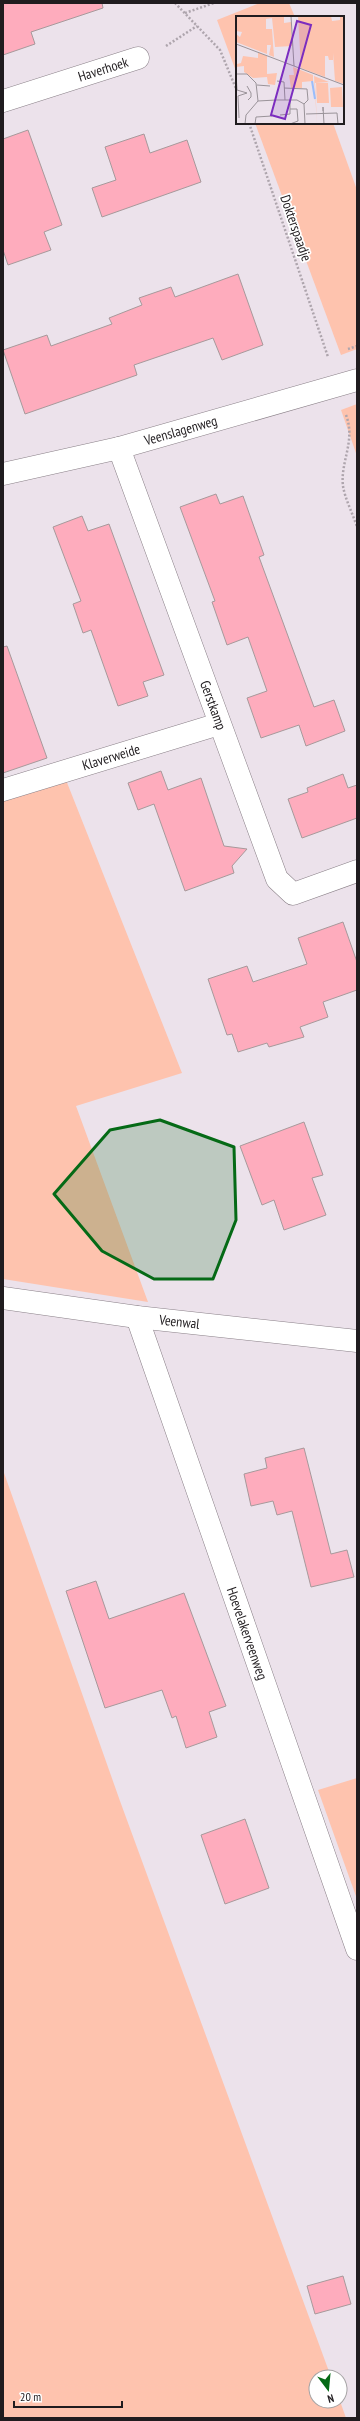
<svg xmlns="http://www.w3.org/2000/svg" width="360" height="2421" font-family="'PT Sans Narrow',sans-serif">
<rect width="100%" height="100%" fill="#ece2eb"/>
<g fill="#fec3ae">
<path d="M 260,3 L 289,3 L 295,17 L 237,17 L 237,74 L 217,20 Z"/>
<path d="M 255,123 L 333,123 L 357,190 L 357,349 L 341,355 Z"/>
<path d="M 357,404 L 357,456 L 341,410 Z"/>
<path d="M 64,775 L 182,1073 L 76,1106 L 148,1302 L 3,1279 L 3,795 Z"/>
<path d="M 3,1470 L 120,1801 L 331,2377 L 316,2377 L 316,2401 L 340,2401 L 346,2418 L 3,2418 Z"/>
<path d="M 357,1778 L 357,1899 L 318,1790 Z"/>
</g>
<g fill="#feacbd" stroke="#a7999b">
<path d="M 3,3 L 102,3 L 103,8 L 31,32 L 35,44 L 3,55 Z"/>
<path d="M 28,130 L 62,225 L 44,232 L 51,250 L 8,265 L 3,250 L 3,139 Z"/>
<path d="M 144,134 L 150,153 L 187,140 L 201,182 L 102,217 L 92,188 L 116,180 L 105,147 Z"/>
<path d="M 238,274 L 263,345 L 222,360 L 213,338 L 134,365 L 137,375 L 25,414 L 3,350 L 47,335 L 51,346 L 112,324 L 109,318 L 142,305 L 139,298 L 171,287 L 175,297 Z"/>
<path d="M 216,494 L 220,504 L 243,496 L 264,555 L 259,557 L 314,707 L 334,700 L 345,731 L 306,746 L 299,725 L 261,738 L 247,698 L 267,691 L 248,637 L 227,645 L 212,602 L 215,601 L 180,507 Z"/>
<path d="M 82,516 L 88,531 L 109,524 L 164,675 L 143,682 L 148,696 L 118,706 L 91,630 L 83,633 L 73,604 L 81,601 L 53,527 Z"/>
<path d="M 7,646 L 47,758 L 3,773 L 3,647 Z"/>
<path d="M 161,771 L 168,790 L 201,778 L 224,846 L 247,849 L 232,866 L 234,873 L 185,891 L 154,804 L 138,810 L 128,783 Z"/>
<path d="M 343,774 L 348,788 L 357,785 L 357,818 L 302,838 L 288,799 L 308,792 L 307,788 Z"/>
<path d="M 343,922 L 357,962 L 357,990 L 323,1002 L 328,1017 L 300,1027 L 304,1037 L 269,1047 L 267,1043 L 238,1052 L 232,1034 L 227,1035 L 208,979 L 247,966 L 253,982 L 307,964 L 298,938 Z"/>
<path d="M 304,1122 L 323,1175 L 312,1178 L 326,1215 L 284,1230 L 274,1200 L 262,1205 L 240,1146 Z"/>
<path d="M 304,1448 L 331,1554 L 347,1550 L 354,1577 L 311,1587 L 292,1511 L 277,1515 L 273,1501 L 251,1506 L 244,1474 L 267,1468 L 265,1458 Z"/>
<path d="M 96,1581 L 109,1619 L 184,1593 L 226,1706 L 209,1712 L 217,1737 L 186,1748 L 176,1716 L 172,1718 L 162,1690 L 105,1708 L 66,1591 Z"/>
<path d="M 245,1819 L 269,1888 L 225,1904 L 201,1835 Z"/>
<path d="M 343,2276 L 351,2304 L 315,2314 L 307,2286 Z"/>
</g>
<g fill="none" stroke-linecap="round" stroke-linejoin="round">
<g stroke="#8a8088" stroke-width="23">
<g id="street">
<path id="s1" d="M 3,101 L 138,58"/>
<path id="s2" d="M 119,448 L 277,879 L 293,894 L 357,871"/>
<path id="s3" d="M 3,474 L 119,448 L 357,380"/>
<path id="s4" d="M 3,790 L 219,724"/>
<path id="s5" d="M 3,1298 L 137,1317 L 357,1341"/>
<path id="s6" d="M 137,1317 L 357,1949"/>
</g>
</g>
<g stroke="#aea5ad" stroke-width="2.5" stroke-dasharray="2 2" stroke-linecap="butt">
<path d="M 175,3 L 220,50 L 237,91"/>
<path d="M 185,13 L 214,3"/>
<path d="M 166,46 L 197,26"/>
<path d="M 249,123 L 328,357"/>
<path d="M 348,349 L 357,346"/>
<path d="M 346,415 C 356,441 340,462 343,486 C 345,499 353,514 357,527"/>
</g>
<use href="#street" stroke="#fff" stroke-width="22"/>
</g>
<path fill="#056a16" fill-opacity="0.2" stroke="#056a16" stroke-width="3" stroke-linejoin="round" d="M 160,1120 L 234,1147 L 236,1220 L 213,1279 L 154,1279 L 102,1251 L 54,1194 L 110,1130 Z"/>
<g text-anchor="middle" stroke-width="3.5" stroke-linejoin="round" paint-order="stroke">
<g font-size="14" fill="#201c1f" stroke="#fff">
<text dy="5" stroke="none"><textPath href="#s1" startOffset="105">Haverhoek</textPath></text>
<text transform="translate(296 228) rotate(71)" y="5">Dokterspaadje</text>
<text dy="5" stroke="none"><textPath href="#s3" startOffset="183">Veenslagenweg</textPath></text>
<text dy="5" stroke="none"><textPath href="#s2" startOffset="274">Gerstkamp</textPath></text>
<text dy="5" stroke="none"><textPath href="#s4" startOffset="113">Klaverweide</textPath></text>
<text dy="5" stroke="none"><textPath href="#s5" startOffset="178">Veenwal</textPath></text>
<text dy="5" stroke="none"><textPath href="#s6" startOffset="335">Hoevelakerveenweg</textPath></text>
</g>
</g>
<g transform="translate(236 16)">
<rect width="108" height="108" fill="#ece2eb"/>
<path d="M 0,0 L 48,0 L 48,7 L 55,6 L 56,30 L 39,31 L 36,2 L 30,3 L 30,13 L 36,13 L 38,41 L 33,39 L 35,29 L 31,29 L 31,38 L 0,26 L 0,18 L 4,21 L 6,16 L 0,15 ZM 62,0 L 95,0 L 96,5 L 104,4 L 104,0 L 108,0 L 108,68 L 99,65 L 97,37 L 97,44 L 93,44 L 92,40 L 89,40 L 89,61 L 65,52 ZM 22,36 L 31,40 L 31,58 L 41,57 L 39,69 L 32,68 L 31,61 L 17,62 L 8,56 L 8,50 L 0,51 L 0,40 L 1,48 L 5,47 L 7,40 L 22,42 ZM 57,51 L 77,59 L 77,65 L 66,66 L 66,72 L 55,72 L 53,59 L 58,59 ZM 78,60 L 93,66 L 79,67 L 81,108 ZM 80,67 L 92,67 L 93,87 L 81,87 ZM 106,71 L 107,91 L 95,91 L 94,72 Z" fill="#fec3ae"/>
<path fill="none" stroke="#9abdfb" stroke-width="2" d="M 76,65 L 79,83"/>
<path fill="none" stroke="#9a9399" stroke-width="1" d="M 55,0 L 58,50M 0,28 L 108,69M 0,58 L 1,74 L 11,77 L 2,80 L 3,102M 0,58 L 11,58 L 20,67 L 22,85M 41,65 L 48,66 L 49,84M 21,69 L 34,70M 11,70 L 15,77 L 15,81 L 12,84M 48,72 L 71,73 L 72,84 L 68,88M 87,95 L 87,91 L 88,108M 70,98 L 101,97 L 102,108M 44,99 L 54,98 L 54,84M 9,108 L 10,99 L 22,85 L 40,84 L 61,84 L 68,88 L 69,108M 19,108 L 20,101 L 36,100M 54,108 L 62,105 L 61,93 L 54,93"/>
<path fill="#7b2cbf" fill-opacity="0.15" stroke="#7b2cbf" stroke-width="2" d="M 61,5 L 75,9 L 49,103 L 35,99 Z"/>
<rect width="108" height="108" fill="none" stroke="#201c1f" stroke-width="2"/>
</g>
<rect width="360" height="2421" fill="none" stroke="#201c1f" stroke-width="8"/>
<g transform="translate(328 2389) rotate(164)"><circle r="19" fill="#ffffff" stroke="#a6a4a5"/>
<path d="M0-3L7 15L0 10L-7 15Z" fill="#056a16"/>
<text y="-6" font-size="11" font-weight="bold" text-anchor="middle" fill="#201c1f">N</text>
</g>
<path d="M14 2401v6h108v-6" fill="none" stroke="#201c1f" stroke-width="2"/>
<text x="20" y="2401" font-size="12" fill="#201c1f" stroke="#ffffff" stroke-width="3" paint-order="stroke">20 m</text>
</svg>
